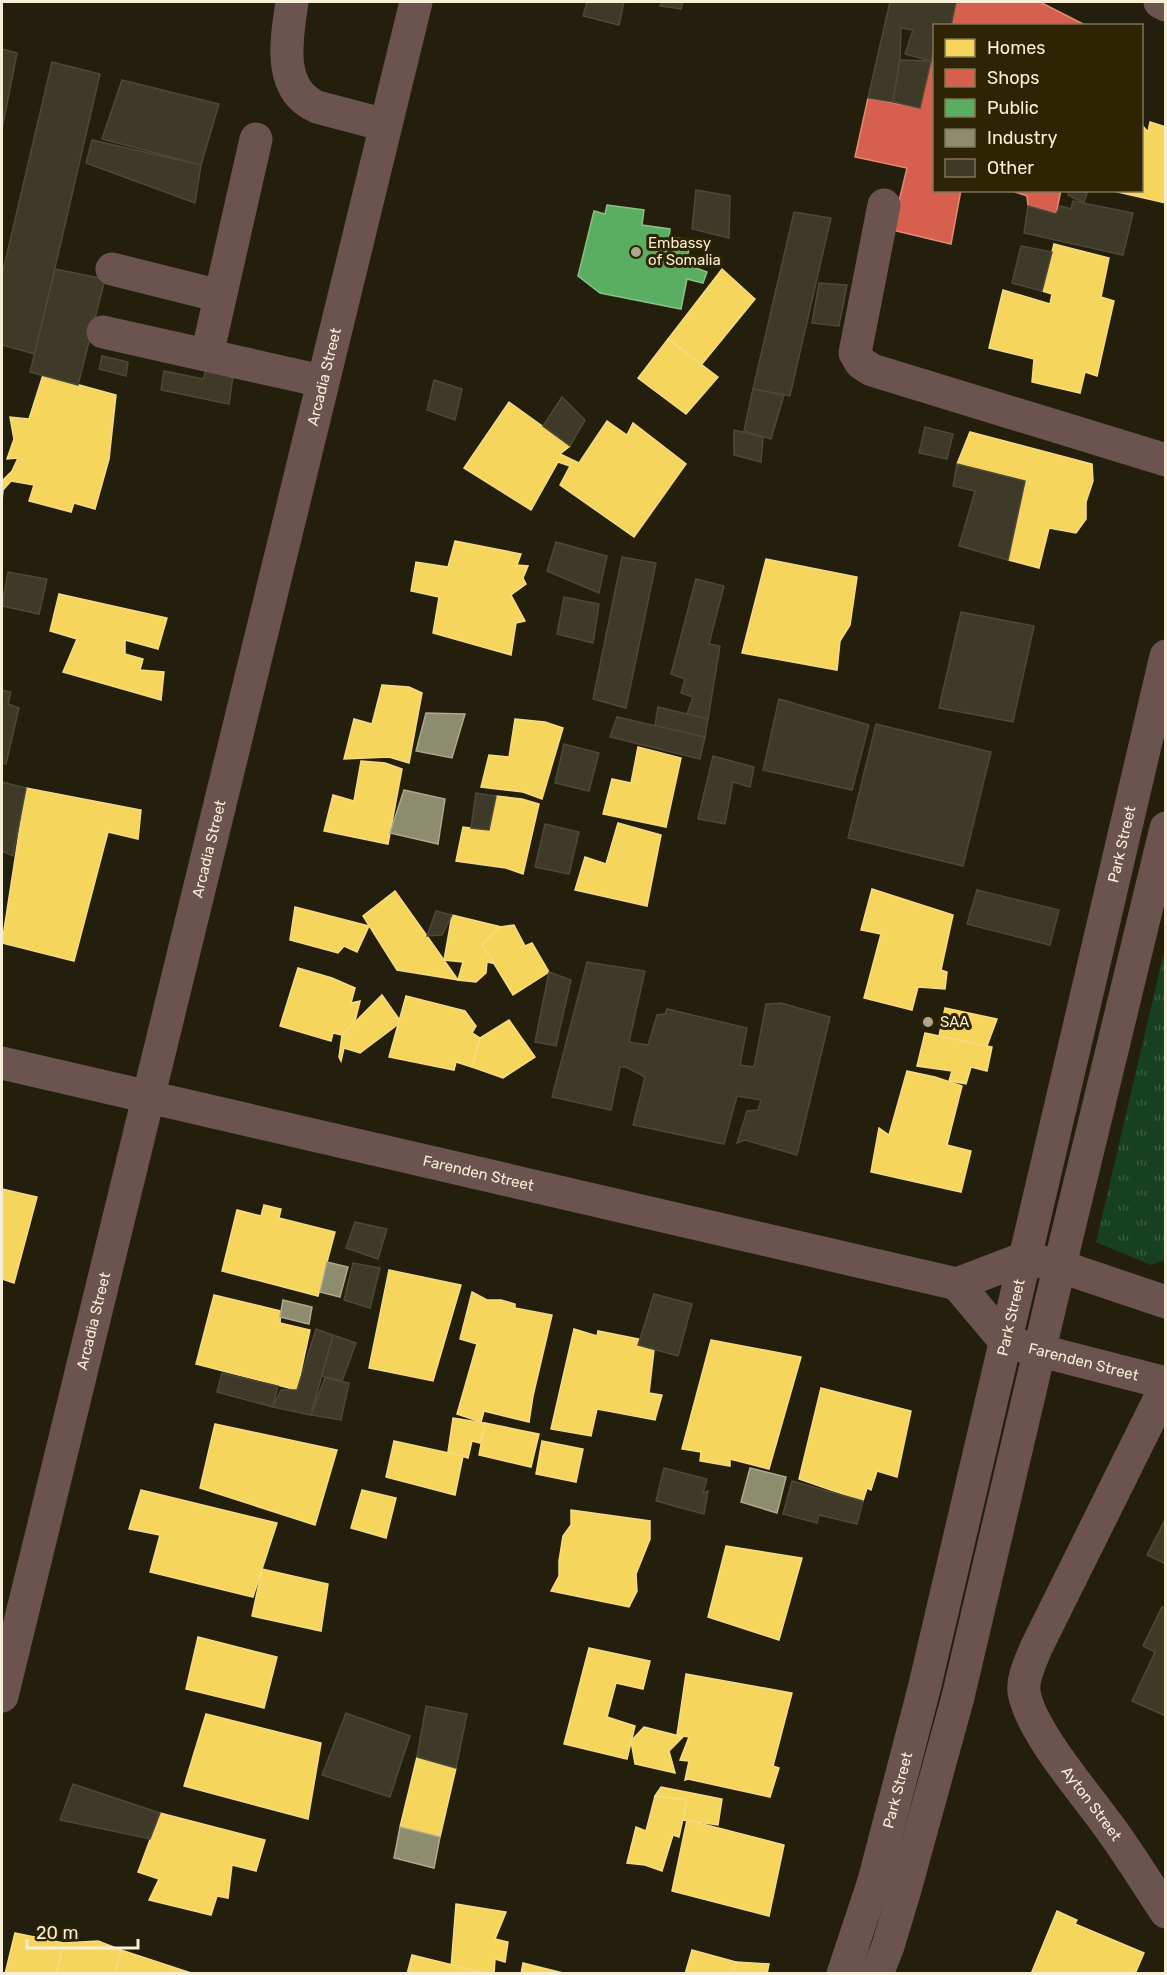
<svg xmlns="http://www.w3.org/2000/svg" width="1167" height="1975" font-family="Rubik,sans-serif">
<defs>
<pattern id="park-tufts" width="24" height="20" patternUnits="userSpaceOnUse" patternTransform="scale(1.5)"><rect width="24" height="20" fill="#16401f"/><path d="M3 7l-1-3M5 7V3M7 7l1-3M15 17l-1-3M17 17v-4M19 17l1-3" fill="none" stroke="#395c3f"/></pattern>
</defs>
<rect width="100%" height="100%" fill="#241e0c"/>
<path fill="url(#park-tufts)" d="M 1165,948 L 1166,1260 L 1151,1265 L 1096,1242 Z"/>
<g fill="#f6d55c" stroke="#f6dc81" stroke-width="1.5">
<path d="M 1150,122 L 1166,127 L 1166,203 L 1109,190 L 1142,190 L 1142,125 L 1148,132 Z"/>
<path d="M 1054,244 L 1109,258 L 1101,297 L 1114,301 L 1097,376 L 1085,372 L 1080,393 L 1032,382 L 1034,359 L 989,348 L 1003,290 L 1050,304 L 1052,294 L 1042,291 Z"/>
<path d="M 722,269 L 755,299 L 702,364 L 668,339 Z"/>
<path d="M 668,339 L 718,377 L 686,414 L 638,378 Z"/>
<path d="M 43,375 L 116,395 L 109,459 L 95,509 L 74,503 L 71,512 L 29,501 L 34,485 L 11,481 L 3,490 L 2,501 L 2,481 L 12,471 L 18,458 L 7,459 L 14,439 L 10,417 L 29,419 Z"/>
<path d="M 509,402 L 570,446 L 560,454 L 579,463 L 607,421 L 627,435 L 633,423 L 686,464 L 634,537 L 560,485 L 570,466 L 558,462 L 531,510 L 464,468 Z"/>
<path d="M 970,432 L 1092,464 L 1093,481 L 1086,502 L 1086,519 L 1076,533 L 1049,528 L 1039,568 L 1008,560 L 1025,481 L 957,464 Z"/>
<path d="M 455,541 L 521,554 L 517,565 L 528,566 L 523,578 L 526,584 L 511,595 L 525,621 L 516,623 L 511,655 L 433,633 L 439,597 L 411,591 L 416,562 L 448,567 Z"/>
<path d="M 766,559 L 857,577 L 850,625 L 840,641 L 837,670 L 742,653 Z"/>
<path d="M 59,594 L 167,618 L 158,649 L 125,640 L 125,654 L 143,659 L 140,670 L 164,672 L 161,700 L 63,672 L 77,639 L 50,631 Z"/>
<path d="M 382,685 L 409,687 L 422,693 L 409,763 L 389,757 L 344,759 L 354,719 L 372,724 Z"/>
<path d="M 515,719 L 545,722 L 563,728 L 542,799 L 523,792 L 481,787 L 489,755 L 509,757 Z"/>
<path d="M 638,747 L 681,758 L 666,827 L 603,814 L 612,779 L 631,783 Z"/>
<path d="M 361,761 L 385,763 L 402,769 L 388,844 L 324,831 L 333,795 L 354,801 Z"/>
<path d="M 26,788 L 141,810 L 138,839 L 108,832 L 74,961 L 2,943 Z"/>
<path d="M 496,796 L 522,799 L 539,804 L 523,874 L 506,868 L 456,861 L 463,827 L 489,830 Z"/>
<path d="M 618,823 L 661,835 L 647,906 L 575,890 L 585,857 L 606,864 Z"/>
<path d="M 872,889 L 953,915 L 941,970 L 947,972 L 945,989 L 918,987 L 912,1010 L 864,998 L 881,934 L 861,930 Z"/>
<path d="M 395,891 L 427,936 L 458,980 L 397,970 L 363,916 Z"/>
<path d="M 295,907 L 369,926 L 357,952 L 344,946 L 338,953 L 290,940 Z"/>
<path d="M 452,915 L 506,928 L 497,964 L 487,962 L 486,973 L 476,982 L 458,980 L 463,962 L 444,960 Z"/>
<path d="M 514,925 L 525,946 L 532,943 L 549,972 L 513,995 L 482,944 L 500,927 Z"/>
<path d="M 298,968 L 332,978 L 355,988 L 351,1003 L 360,1001 L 351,1037 L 333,1033 L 331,1041 L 280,1026 Z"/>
<path d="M 382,995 L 401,1022 L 360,1053 L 344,1048 L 341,1061 L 339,1057 L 342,1035 Z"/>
<path d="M 406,996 L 465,1011 L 476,1026 L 472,1033 L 480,1038 L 472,1067 L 456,1062 L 454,1070 L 389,1057 Z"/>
<path d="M 945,1008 L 997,1019 L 987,1046 L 939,1036 Z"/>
<path d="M 509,1020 L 535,1057 L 503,1078 L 472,1067 L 480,1038 Z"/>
<path d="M 925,1033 L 992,1047 L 987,1071 L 971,1067 L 966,1084 L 949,1081 L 952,1071 L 917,1066 Z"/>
<path d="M 907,1071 L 935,1077 L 962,1086 L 947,1145 L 971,1151 L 961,1192 L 871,1172 L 879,1128 L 889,1135 Z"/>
<path d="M 2,1189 L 37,1197 L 14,1283 L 2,1279 Z"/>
<path d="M 264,1205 L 281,1209 L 279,1218 L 335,1232 L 318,1296 L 222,1271 L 237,1210 L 261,1216 Z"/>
<path d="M 389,1270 L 461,1285 L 433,1381 L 369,1368 Z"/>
<path d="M 472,1292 L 487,1300 L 501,1300 L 515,1304 L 515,1308 L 552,1315 L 533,1396 L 529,1422 L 484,1411 L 481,1422 L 457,1414 L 477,1344 L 460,1339 Z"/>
<path d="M 214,1295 L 281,1311 L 280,1323 L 310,1330 L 297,1390 L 196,1364 Z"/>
<path d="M 574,1329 L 597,1336 L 598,1331 L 639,1339 L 638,1345 L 654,1350 L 649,1393 L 662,1395 L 655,1420 L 597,1409 L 591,1436 L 551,1429 Z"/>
<path d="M 711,1340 L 801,1357 L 769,1469 L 730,1459 L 730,1466 L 700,1461 L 701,1452 L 682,1449 Z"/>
<path d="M 821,1388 L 911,1411 L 897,1477 L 877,1471 L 871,1490 L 867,1488 L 863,1501 L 799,1479 Z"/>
<path d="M 453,1418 L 485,1423 L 480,1443 L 472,1441 L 468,1458 L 448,1452 Z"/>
<path d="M 485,1423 L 539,1434 L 531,1467 L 479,1455 Z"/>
<path d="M 215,1424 L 337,1450 L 315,1525 L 200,1488 Z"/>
<path d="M 394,1441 L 463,1456 L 455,1495 L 386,1477 Z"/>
<path d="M 542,1441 L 583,1449 L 576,1482 L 536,1474 Z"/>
<path d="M 141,1490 L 277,1523 L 253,1597 L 150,1572 L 160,1535 L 129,1529 Z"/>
<path d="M 362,1490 L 396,1498 L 386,1538 L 351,1528 Z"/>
<path d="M 571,1510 L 650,1521 L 650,1539 L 636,1574 L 637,1591 L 629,1607 L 551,1591 L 559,1576 L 559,1561 L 563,1536 L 571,1525 Z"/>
<path d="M 726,1546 L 802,1558 L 779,1640 L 708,1617 Z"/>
<path d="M 262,1569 L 328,1584 L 321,1631 L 252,1616 Z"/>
<path d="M 198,1637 L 277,1657 L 264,1708 L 186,1689 Z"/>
<path d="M 589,1648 L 650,1661 L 643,1689 L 616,1683 L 607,1717 L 635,1726 L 627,1759 L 564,1744 Z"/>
<path d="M 686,1674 L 792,1693 L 773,1766 L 779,1768 L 770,1797 L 688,1779 L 685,1780 L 689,1761 L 680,1760 L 689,1737 L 677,1735 Z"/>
<path d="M 206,1714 L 321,1743 L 308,1819 L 184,1786 Z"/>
<path d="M 644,1727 L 683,1737 L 669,1751 L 675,1773 L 635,1764 L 631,1741 Z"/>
<path d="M 417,1757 L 456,1768 L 440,1837 L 400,1827 Z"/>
<path d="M 661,1787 L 722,1799 L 718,1825 L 683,1820 L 687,1800 L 655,1796 Z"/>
<path d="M 655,1796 L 687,1800 L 679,1837 L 673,1835 L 662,1871 L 645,1865 L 627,1863 L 636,1827 L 646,1831 Z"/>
<path d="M 160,1813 L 265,1840 L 256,1871 L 232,1865 L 228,1898 L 217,1896 L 211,1915 L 149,1900 L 159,1879 L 138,1872 Z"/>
<path d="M 687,1820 L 784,1845 L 769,1916 L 672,1891 Z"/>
<path d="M 456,1904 L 506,1912 L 495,1939 L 508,1942 L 505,1962 L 495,1959 L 494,1974 L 451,1968 Z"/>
<path d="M 1057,1911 L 1077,1920 L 1075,1924 L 1144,1953 L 1135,1974 L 1031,1974 Z"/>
<path d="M 15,1933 L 64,1943 L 56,1974 L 5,1974 Z"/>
<path d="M 98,1941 L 121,1950 L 115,1974 L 56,1974 L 64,1943 Z"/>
<path d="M 121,1950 L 194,1974 L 115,1974 Z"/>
<path d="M 692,1950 L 736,1962 L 732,1974 L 685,1974 Z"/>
<path d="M 412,1955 L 489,1974 L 407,1974 Z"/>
<path d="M 736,1962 L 769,1964 L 767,1974 L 734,1974 Z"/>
<path d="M 523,1963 L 567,1974 L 521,1974 Z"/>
</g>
<g fill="#d6604d" stroke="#e08b76" stroke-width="1.5">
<path d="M 956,2 L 1040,2 L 1087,26 L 951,26 Z"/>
<path d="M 934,45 L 934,190 L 961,190 L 951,244 L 892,230 L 907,168 L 855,157 L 868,98 L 920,108 Z"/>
<path d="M 1009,190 L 1061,190 L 1056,214 L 1028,206 L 1027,196 Z"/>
</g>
<path fill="#5aae61" stroke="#89c184" stroke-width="1.5" d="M 607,205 L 644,210 L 642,225 L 670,229 L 669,238 L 692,239 L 685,264 L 707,272 L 703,283 L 687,279 L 681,309 L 600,293 L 578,276 L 594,211 L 605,214 Z"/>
<g fill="#8c8c6e" stroke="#aca98e" stroke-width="1.5">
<path d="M 426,713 L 465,714 L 452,758 L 416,751 Z"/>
<path d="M 404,790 L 445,799 L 438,844 L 390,833 Z"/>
<path d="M 327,1262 L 348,1267 L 340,1297 L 320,1292 Z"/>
<path d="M 283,1300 L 312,1307 L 309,1324 L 280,1317 Z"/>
<path d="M 750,1468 L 786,1477 L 777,1513 L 741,1502 Z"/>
<path d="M 400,1827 L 440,1837 L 434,1868 L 394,1858 Z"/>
</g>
<g fill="#3f3928" stroke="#4d4837" stroke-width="1.5">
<path d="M 587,2 L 624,2 L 619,25 L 583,16 Z"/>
<path d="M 662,2 L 683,2 L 681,9 L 660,6 Z"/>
<path d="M 890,2 L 956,2 L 951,26 L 934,26 L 934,45 L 931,61 L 905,54 L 913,30 L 901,28 L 900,60 L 893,102 L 868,98 Z"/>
<path d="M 2,49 L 17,53 L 2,129 Z"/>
<path d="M 900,60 L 931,61 L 920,108 L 893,102 Z"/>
<path d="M 52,62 L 100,74 L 35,354 L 2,345 L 2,275 Z"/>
<path d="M 122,80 L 219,104 L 201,165 L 102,139 Z"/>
<path d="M 92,140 L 201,165 L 195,203 L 86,163 Z"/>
<path d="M 696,190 L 730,196 L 729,238 L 692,229 Z"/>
<path d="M 1069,190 L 1088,190 L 1084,203 L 1068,195 Z"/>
<path d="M 1073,201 L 1133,213 L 1123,255 L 1024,233 L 1028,206 L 1056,214 L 1060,206 L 1071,209 Z"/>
<path d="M 794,212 L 831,218 L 790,396 L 753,389 Z"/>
<path d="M 1021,246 L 1052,252 L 1042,291 L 1012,283 Z"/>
<path d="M 55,269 L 105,279 L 78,385 L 30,372 Z"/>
<path d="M 819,283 L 847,285 L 839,326 L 812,323 Z"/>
<path d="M 102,356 L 128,362 L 126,376 L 99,369 Z"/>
<path d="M 206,370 L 233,376 L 229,404 L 161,390 L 164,371 L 203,379 Z"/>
<path d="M 434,380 L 462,389 L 455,420 L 427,410 Z"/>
<path d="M 753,389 L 784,395 L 771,439 L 744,431 Z"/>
<path d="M 562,397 L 585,420 L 570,446 L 543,426 Z"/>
<path d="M 925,427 L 953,434 L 947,459 L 919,453 Z"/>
<path d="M 734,430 L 763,437 L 761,462 L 734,455 Z"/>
<path d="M 957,464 L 1025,481 L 1008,560 L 959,546 L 975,491 L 953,486 Z"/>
<path d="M 556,542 L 607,556 L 599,593 L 547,571 Z"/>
<path d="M 622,557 L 656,563 L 626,708 L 593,699 Z"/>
<path d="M 8,572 L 47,579 L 39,614 L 2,606 Z"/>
<path d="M 696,579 L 724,586 L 709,644 L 720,646 L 708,719 L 687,714 L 693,697 L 681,693 L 685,679 L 671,674 Z"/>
<path d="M 564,597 L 599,604 L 593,643 L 557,634 Z"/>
<path d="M 961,612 L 1034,626 L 1013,722 L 939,708 Z"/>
<path d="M 2,690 L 11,692 L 8,704 L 19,708 L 6,764 L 2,763 Z"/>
<path d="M 779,699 L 869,725 L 852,790 L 763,770 Z"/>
<path d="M 658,707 L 708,719 L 705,737 L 655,726 Z"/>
<path d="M 617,717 L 705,737 L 700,759 L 610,737 Z"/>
<path d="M 876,724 L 991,752 L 963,866 L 848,838 Z"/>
<path d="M 564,744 L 599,753 L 589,791 L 555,783 Z"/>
<path d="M 713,756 L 754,767 L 750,787 L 733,782 L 725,824 L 698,819 Z"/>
<path d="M 2,782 L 26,788 L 13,856 L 2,851 Z"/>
<path d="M 476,793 L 496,796 L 489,830 L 471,828 Z"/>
<path d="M 545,824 L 579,832 L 569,874 L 535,867 Z"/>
<path d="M 977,890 L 1059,910 L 1050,945 L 967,924 Z"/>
<path d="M 436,911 L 452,915 L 442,935 L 427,936 Z"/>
<path d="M 587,962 L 645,971 L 629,1042 L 648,1045 L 657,1015 L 665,1014 L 667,1009 L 747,1028 L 740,1065 L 754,1067 L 766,1004 L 781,1003 L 830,1017 L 797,1155 L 745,1140 L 737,1143 L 747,1111 L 758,1110 L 761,1100 L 737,1096 L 724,1144 L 633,1125 L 645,1077 L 626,1067 L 620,1067 L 611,1110 L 552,1097 Z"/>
<path d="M 549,972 L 571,980 L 556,1046 L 535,1042 Z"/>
<path d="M 355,1222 L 387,1229 L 378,1259 L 346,1248 Z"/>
<path d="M 353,1263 L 380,1268 L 370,1308 L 344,1300 Z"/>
<path d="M 654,1294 L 692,1304 L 678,1356 L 638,1345 Z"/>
<path d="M 316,1329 L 333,1335 L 311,1415 L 273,1407 L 281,1390 L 297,1390 Z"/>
<path d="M 333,1335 L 356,1343 L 342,1381 L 322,1376 Z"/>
<path d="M 222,1373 L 278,1386 L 273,1407 L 217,1392 Z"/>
<path d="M 325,1378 L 349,1383 L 341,1420 L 311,1415 Z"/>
<path d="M 664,1468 L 707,1479 L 703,1493 L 708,1491 L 704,1514 L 656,1501 Z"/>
<path d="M 792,1481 L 863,1501 L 857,1524 L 819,1515 L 817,1523 L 783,1514 Z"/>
<path d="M 1166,1518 L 1166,1564 L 1147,1555 Z"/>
<path d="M 1162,1607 L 1166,1608 L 1166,1716 L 1132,1701 L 1155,1652 L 1143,1646 Z"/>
<path d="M 426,1706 L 467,1714 L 456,1768 L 417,1757 Z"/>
<path d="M 346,1713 L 410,1736 L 390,1797 L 322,1775 Z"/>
<path d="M 73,1784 L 160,1813 L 150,1839 L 60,1820 Z"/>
</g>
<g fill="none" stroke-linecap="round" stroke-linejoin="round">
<g stroke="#6b544f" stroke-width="33">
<path d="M 292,2 C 287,37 276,89 317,107 L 385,125"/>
<path d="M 1160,2 L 1166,5"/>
<path d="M 884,205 L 855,353 L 861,363 L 872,370 L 1166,460"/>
<path d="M 112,269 L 220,296"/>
<path d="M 103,332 L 322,381"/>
<path d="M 207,355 L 256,139"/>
<path id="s1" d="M 2,1063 L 957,1284 L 1025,1258 L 1059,1266 L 1166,1302"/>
<path id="s2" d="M 957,1284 L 1006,1342 L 1166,1383"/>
<path id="s3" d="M 1166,1386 L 1036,1648 C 1031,1661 1022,1678 1024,1692 C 1030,1730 1084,1792 1107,1824 C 1128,1852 1146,1882 1166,1912"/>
<path id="s4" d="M 2,1696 L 416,2"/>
<path id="s5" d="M 843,1974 L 874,1881 L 924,1689 L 1166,656"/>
<path d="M 877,1974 L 888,1946 L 904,1893 L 958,1697 L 1050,1306 L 1166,828"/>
</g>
</g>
<g fill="#ada590" stroke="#2e2302" stroke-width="2">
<circle cx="636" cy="252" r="6"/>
<circle cx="928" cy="1022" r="6"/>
</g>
<g text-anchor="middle" stroke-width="6" stroke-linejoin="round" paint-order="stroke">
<g font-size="15" fill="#f7eed7" stroke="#2e2302" text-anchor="start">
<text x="648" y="248">Embassy<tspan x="648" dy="17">of Somalia</tspan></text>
<text x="940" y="1027">SAA</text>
</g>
<g font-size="15" fill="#f7eed7" stroke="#2e2302">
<text dy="5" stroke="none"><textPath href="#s4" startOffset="1358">Arcadia Street</textPath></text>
<text dy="5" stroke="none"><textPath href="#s5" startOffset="1164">Park Street</textPath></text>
<text dy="5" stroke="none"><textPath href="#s4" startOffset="872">Arcadia Street</textPath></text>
<text dy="5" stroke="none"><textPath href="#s1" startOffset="489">Farenden Street</textPath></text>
<text dy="5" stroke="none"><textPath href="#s5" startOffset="678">Park Street</textPath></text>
<text dy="5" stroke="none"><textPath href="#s4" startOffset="386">Arcadia Street</textPath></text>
<text dy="5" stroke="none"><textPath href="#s2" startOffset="156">Farenden Street</textPath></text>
<text dy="5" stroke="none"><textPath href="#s5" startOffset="192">Park Street</textPath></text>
<text dy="5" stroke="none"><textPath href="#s3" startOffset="470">Ayton Street</textPath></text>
</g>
</g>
<rect width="1167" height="1975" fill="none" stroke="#f7eed7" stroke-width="6"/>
<rect x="933" y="24" width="210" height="168" fill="#2e2302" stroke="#7e7457" stroke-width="1.5"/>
<rect x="945" y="39" width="30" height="18" fill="#f6d55c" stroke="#7e7457" stroke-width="1.5"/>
<text x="987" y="54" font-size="18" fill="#f7eed7">Homes</text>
<rect x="945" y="69" width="30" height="18" fill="#d6604d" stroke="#7e7457" stroke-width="1.5"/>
<text x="987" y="84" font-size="18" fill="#f7eed7">Shops</text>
<rect x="945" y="99" width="30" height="18" fill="#5aae61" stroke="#7e7457" stroke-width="1.5"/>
<text x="987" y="114" font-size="18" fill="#f7eed7">Public</text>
<rect x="945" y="129" width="30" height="18" fill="#8c8c6e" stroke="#7e7457" stroke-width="1.5"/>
<text x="987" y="144" font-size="18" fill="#f7eed7">Industry</text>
<rect x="945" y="159" width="30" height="18" fill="#3f3928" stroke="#7e7457" stroke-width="1.5"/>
<text x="987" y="174" font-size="18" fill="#f7eed7">Other</text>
<path d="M27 1939v9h111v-9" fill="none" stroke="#f7eed7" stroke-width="3"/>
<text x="36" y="1939" font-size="18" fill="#f7eed7" stroke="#2e2302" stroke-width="4.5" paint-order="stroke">20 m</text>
</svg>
